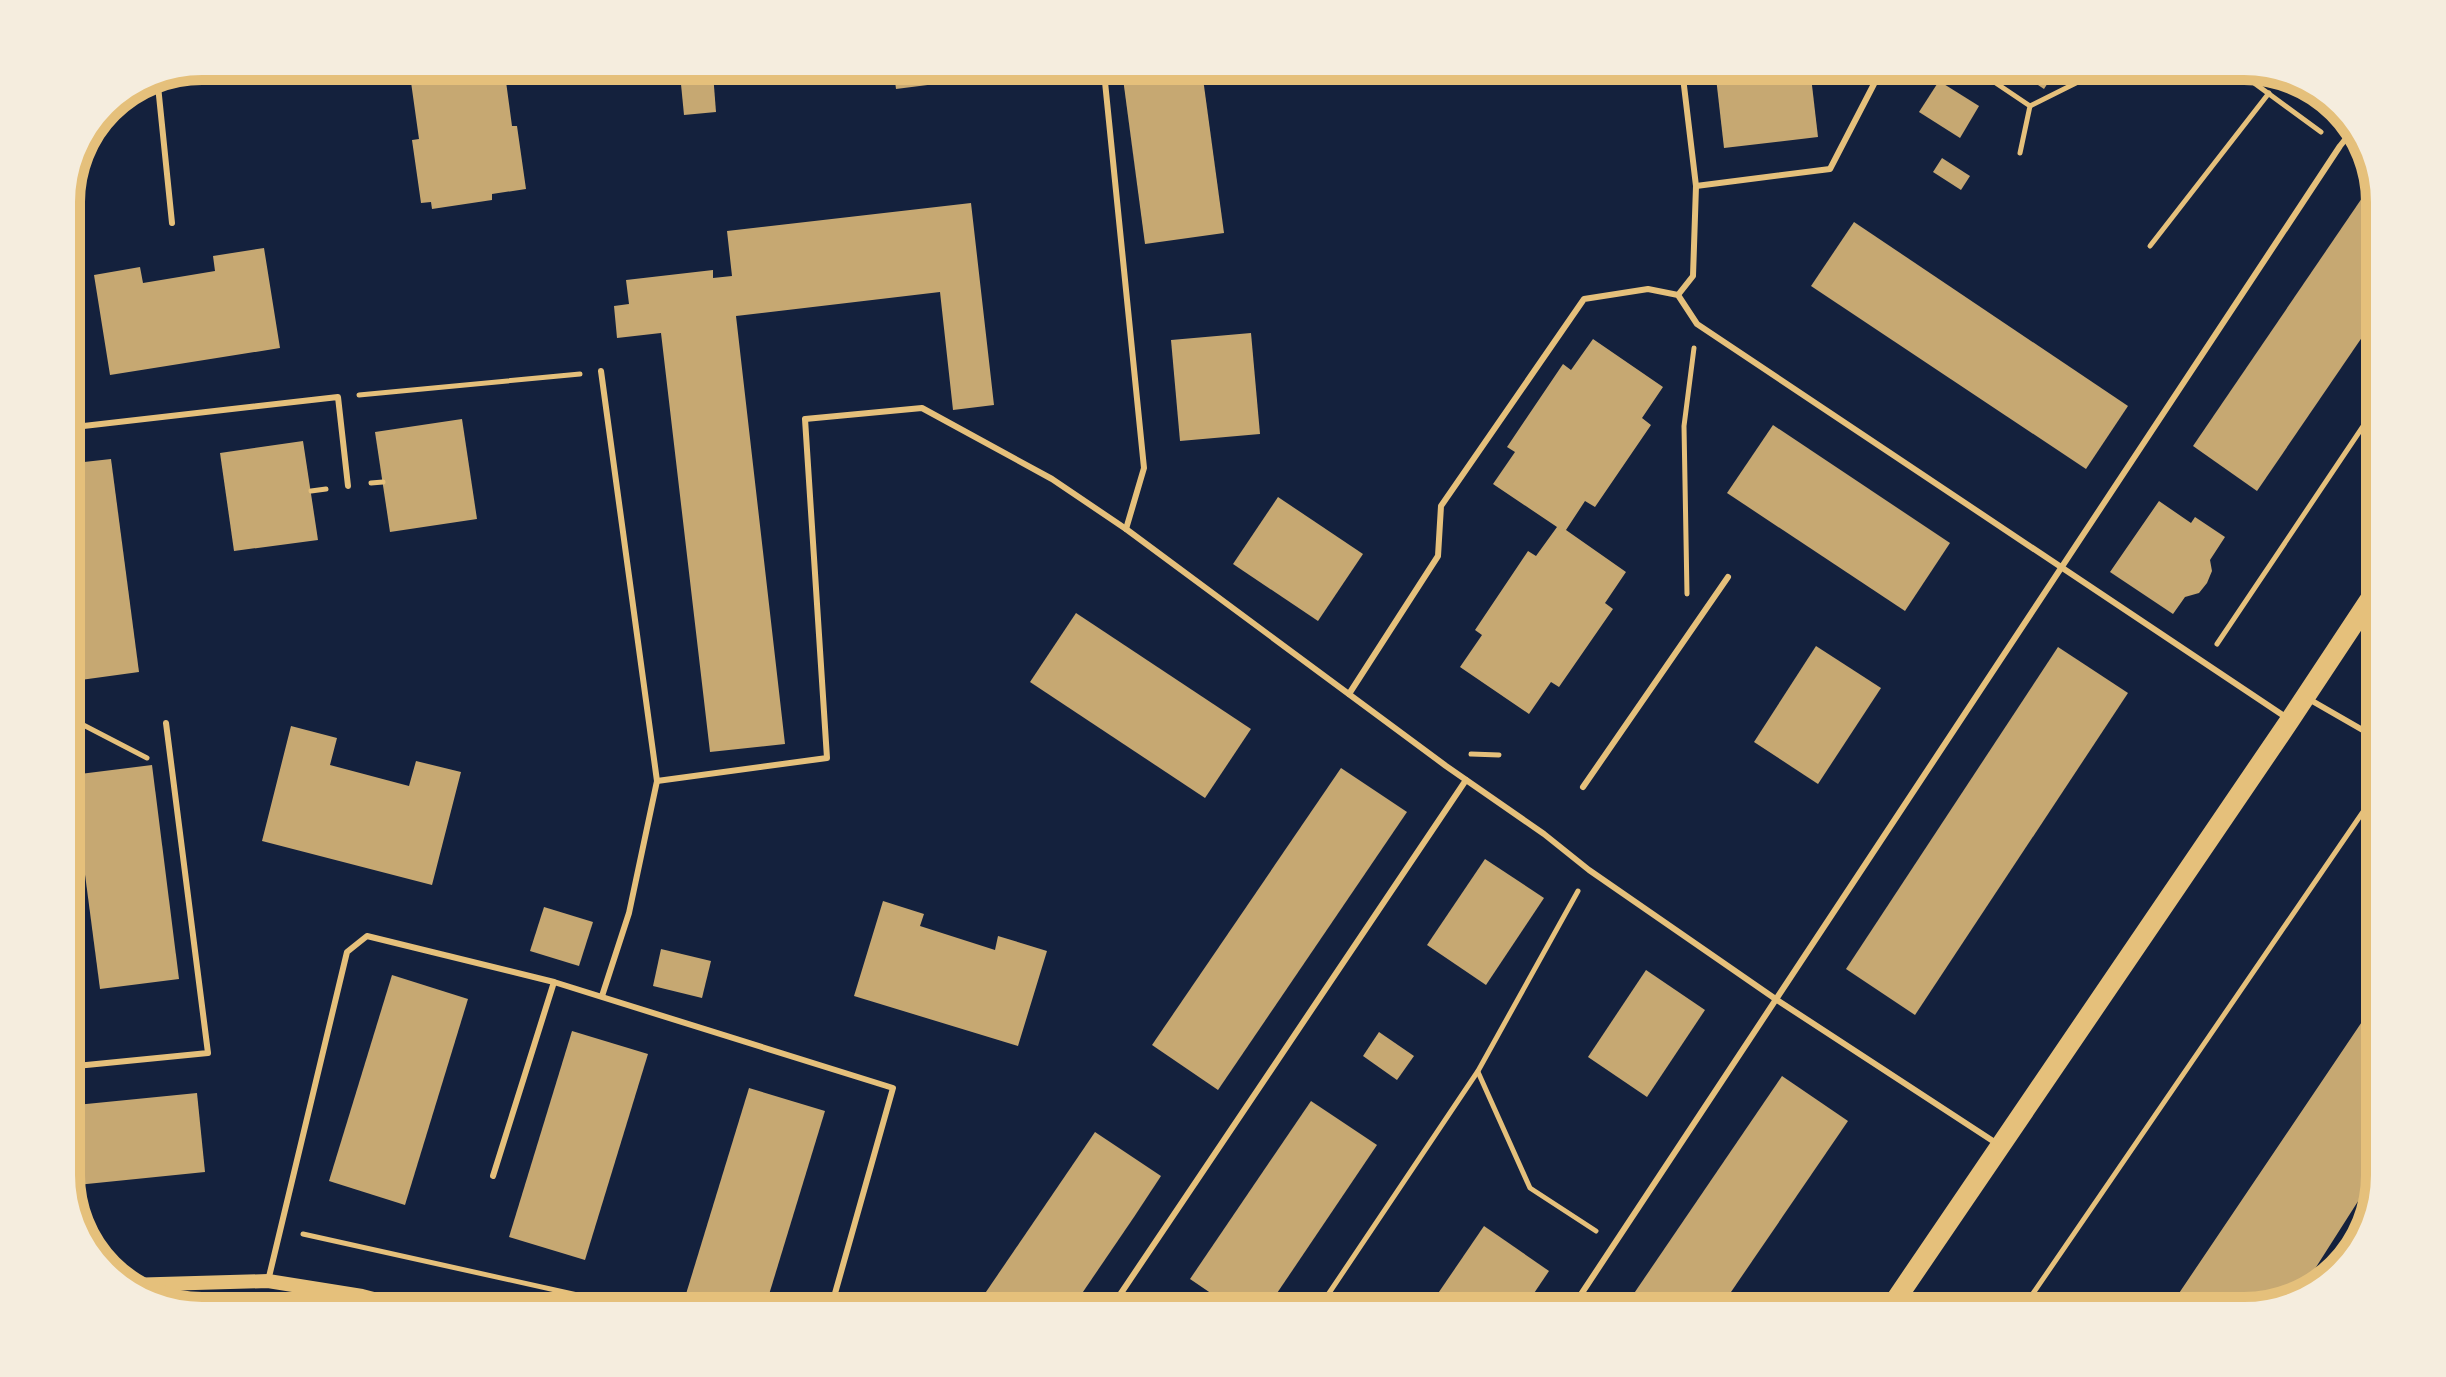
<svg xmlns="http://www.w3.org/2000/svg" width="2446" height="1377" font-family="'Times New Roman',serif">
<rect width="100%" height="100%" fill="#14213d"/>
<g fill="#c6a872">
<path d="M 2011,67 L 2058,67 L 2044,89 Z"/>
<path d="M 1810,68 L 1818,137 L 1724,148 L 1715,69 Z"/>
<path d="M 1122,71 L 1202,71 L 1224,233 L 1145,244 Z"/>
<path d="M 966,72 L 967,80 L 896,89 L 894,73 Z"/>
<path d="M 713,73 L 716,112 L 684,115 L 680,74 Z"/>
<path d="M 505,74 L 512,126 L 517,126 L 526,189 L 492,194 L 492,200 L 432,209 L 431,202 L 421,203 L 412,140 L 419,139 L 410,75 Z"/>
<path d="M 1939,81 L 1979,106 L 1960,138 L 1919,112 Z"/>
<path d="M 1942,158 L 1970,176 L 1961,190 L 1933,172 Z"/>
<path d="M 2375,179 L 2380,193 L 2380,311 L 2257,491 L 2193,446 Z"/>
<path d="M 971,203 L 994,405 L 953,410 L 940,292 L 736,316 L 785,744 L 710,752 L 661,333 L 617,338 L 614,306 L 629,304 L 626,280 L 713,270 L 713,278 L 732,276 L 727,231 Z"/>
<path d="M 1854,222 L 2128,406 L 2086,469 L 1811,286 Z"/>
<path d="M 264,248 L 280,348 L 110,375 L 94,275 L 140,267 L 143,283 L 215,271 L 213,256 Z"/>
<path d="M 1251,333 L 1260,434 L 1180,441 L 1171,340 Z"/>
<path d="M 1593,339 L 1663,387 L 1642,418 L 1651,425 L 1595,507 L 1585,501 L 1566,530 L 1626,572 L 1605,603 L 1613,609 L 1559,687 L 1551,682 L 1529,714 L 1460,667 L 1482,635 L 1475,630 L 1528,551 L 1536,556 L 1557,527 L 1493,484 L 1515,452 L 1507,447 L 1563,364 L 1571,370 Z"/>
<path d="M 462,419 L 477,519 L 390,532 L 375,432 Z"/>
<path d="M 1773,425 L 1950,543 L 1905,611 L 1727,493 Z"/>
<path d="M 303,441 L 318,540 L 234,551 L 220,453 Z"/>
<path d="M 111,459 L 139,672 L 66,682 L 66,464 Z"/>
<path d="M 1278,497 L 1363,554 L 1318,621 L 1233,564 Z"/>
<path d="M 2159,501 L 2191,523 L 2195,517 L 2225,537 L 2210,560 L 2212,571 L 2207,583 L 2199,593 L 2185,597 L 2173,614 L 2110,572 Z"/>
<path d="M 1076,613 L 1251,729 L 1205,798 L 1030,682 Z"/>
<path d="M 1816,646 L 1881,688 L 1818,784 L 1754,742 Z"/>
<path d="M 2058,647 L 2128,693 L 1915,1015 L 1846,969 Z"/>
<path d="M 291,726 L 337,738 L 330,765 L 409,786 L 416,761 L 461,772 L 432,885 L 262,841 Z"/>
<path d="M 152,765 L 179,979 L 100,989 L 72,775 Z"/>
<path d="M 1341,768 L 1407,812 L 1218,1090 L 1152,1045 Z"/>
<path d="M 1485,859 L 1544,898 L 1486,985 L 1427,945 Z"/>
<path d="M 883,901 L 924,914 L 920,926 L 995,950 L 998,936 L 1047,951 L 1018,1046 L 854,996 Z"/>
<path d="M 544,907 L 593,922 L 579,966 L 530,951 Z"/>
<path d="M 661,949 L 711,961 L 702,998 L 653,986 Z"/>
<path d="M 1646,970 L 1705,1010 L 1647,1097 L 1588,1057 Z"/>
<path d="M 392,975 L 468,999 L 405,1205 L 329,1181 Z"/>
<path d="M 2380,995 L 2380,1176 L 2373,1202 L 2362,1195 L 2297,1297 L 2245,1311 L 2167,1311 Z"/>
<path d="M 572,1031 L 648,1054 L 585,1260 L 509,1237 Z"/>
<path d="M 1379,1032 L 1414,1056 L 1397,1080 L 1363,1056 Z"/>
<path d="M 1782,1076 L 1848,1121 L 1718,1311 L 1622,1311 Z"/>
<path d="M 749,1088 L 825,1111 L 764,1311 L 742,1311 L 686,1294 Z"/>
<path d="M 197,1093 L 205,1172 L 67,1186 L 66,1106 Z"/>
<path d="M 1311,1101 L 1377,1145 L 1265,1311 L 1237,1311 L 1190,1279 Z"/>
<path d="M 1095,1132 L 1161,1176 L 1134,1217 L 1070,1311 L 973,1311 Z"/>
<path d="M 1484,1226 L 1549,1271 L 1522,1311 L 1426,1311 Z"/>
</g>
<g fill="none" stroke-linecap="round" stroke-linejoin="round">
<g stroke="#e5c07b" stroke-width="5">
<path d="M 2231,66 L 2321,132"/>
<path d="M 1972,67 L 2030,106 L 2020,153"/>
<path d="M 1896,79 L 1946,67"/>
<path d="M 2030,106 L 2108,67"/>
<path d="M 2150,246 L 2269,93"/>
<path d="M 359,395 L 580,374"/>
<path d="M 371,483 L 383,482"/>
<path d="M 311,491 L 326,489"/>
<path d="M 1687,594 L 1684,426 L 1694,348"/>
<path d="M 2217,644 L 2380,401"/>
<path d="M 66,716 L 147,758"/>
<path d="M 1471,754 L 1499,755"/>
<path d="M 1478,1072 L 1530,1188 L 1596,1231"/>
<path d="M 303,1234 L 618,1304 L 637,1311"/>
<path d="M 1141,1302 L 1154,1311"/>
<path d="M 1317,1311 L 1478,1071 L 1578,891"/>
<path d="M 2021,1311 L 2380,787"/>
</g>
<g stroke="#e5c07b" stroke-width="6">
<path d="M 1104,72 L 1144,468 L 1126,529"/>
<path d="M 157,76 L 172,223"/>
<path d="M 1696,186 L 1830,169 L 1874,84 L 1873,68"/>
<path d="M 1678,295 L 1693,276 L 1696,186 L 1682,69"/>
<path d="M 601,371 L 657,781 L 629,913 L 602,996"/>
<path d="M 66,428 L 338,397 L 348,486"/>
<path d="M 1349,694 L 1438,556 L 1441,506 L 1584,299 L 1648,289 L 1678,295 L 1697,324 L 2287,718"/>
<path d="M 2307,698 L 2380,740"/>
<path d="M 657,781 L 827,758 L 805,419 L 922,408 L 1052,479 L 1126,529 L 1446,766 L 1544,834 L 1589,870 L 1777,1000 L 1996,1143"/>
<path d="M 1583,787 L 1728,577"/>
<path d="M 66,1067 L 208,1053 L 166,723"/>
<path d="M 493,1176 L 554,982"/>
<path d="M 268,1281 L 347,952 L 367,936 L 554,982 L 893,1088 L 830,1311"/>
<path d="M 323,1290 L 324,1311"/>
<path d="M 1109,1311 L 1466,780"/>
<path d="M 1570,1311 L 2340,146 L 2356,126"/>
</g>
<path stroke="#e5c07b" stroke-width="14" d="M 126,1285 L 268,1281 L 362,1296 L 420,1311"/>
<path stroke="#e5c07b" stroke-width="20" d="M 1888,1311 L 2290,720 L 2380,584"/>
</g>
<path d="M0 0H2446V1377H0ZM202 80H2244A122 122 0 0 1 2366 202V1175A122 122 0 0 1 2244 1297H202A122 122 0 0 1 80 1175V202A122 122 0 0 1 202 80Z" fill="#f5edde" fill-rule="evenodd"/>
<path fill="none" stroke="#e5c07b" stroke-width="10" d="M202 80H2244A122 122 0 0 1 2366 202V1175A122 122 0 0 1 2244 1297H202A122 122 0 0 1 80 1175V202A122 122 0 0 1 202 80Z"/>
</svg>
